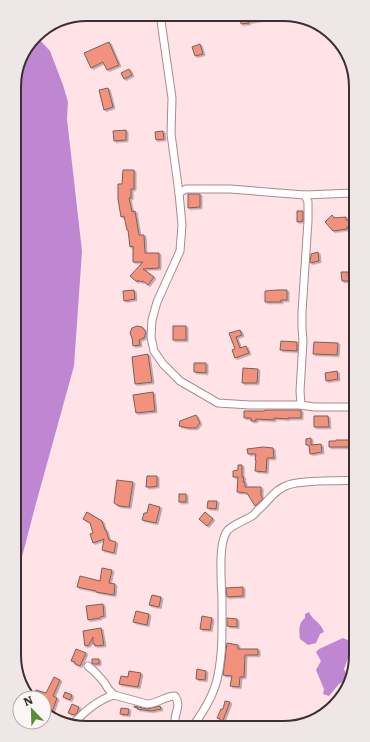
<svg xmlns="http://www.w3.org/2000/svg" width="370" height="742" font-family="Literata,serif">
<defs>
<filter id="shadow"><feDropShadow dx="2" dy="1.5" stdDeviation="0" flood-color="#0004"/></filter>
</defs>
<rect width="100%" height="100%" fill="#ffe3e7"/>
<g fill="#bf87d2">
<path d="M 37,35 L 39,39 L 50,51 L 63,85 L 68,102 L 67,119 L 82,251 L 74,366 L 35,507 L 17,576 L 15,77 Z"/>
<path d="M 309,612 C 313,621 320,621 324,632 L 320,634 L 316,643 L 308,645 L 300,639 C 299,631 298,623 305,618 L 305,614 Z"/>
<path d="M 343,638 L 352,642 L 352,648 L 349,654 L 355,656 L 348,658 L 344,669 L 348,678 L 339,684 L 329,696 L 323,694 L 324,689 L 316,670 L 321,661 L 316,652 L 319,649 Z"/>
</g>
<g fill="#f3927c" stroke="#7c5f58" filter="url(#shadow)">
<path d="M 249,15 L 259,15 L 260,20 L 248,22 L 249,23 L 241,24 L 240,16 Z"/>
<path d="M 109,42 L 119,65 L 107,70 L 103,62 L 91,68 L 84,53 Z"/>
<path d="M 200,44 L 203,54 L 195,56 L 192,47 Z"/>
<path d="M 129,69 L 132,75 L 124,79 L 121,73 Z"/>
<path d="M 108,88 L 113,107 L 104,110 L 99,90 Z"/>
<path d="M 126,130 L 126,140 L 114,141 L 113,131 Z"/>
<path d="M 163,131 L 164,139 L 156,140 L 155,132 Z"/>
<path d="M 123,170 L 134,170 L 134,189 L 131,189 L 131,198 L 129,198 L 132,212 L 135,211 L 139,235 L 144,235 L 145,253 L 159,253 L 159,268 L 143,269 L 154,277 L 148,285 L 143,281 L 141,282 L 138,280 L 137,282 L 130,276 L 143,262 L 133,262 L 133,246 L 130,247 L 128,230 L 127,230 L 124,216 L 121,217 L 118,199 L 118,184 L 122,184 Z"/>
<path d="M 188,194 L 200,194 L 200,207 L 188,208 Z"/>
<path d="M 297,211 L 303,211 L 303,221 L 297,222 Z"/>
<path d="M 332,215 L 334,218 L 346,217 L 346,220 L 352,220 L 353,226 L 347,227 L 347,229 L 333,231 L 325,222 Z"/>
<path d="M 318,252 L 319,261 L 310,263 L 311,254 Z"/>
<path d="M 341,272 L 348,272 L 349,281 L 342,281 Z"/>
<path d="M 134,290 L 135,299 L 124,301 L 123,291 Z"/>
<path d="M 277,290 L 287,290 L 287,300 L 281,300 L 281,302 L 265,302 L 265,291 Z"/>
<path d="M 137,326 L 142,327 L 146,332 L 144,338 L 139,340 L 140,345 L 133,346 L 132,338 L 130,333 L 132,328 Z"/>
<rect x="173" y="326" width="13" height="14"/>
<path d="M 240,330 L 242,335 L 236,337 L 240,348 L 246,346 L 249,353 L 235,358 L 232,350 L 235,349 L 229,333 Z"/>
<path d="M 281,341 L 297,342 L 297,351 L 280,350 Z"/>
<path d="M 314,342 L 338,343 L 337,355 L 313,354 Z"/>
<path d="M 148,354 L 152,382 L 135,384 L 132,357 Z"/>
<path d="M 194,363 L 206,363 L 206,373 L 194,372 Z"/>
<path d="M 243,368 L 258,369 L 257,383 L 242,383 Z"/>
<path d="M 337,371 L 338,379 L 326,381 L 325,373 Z"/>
<path d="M 153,392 L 155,411 L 136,413 L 133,395 Z"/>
<path d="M 265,410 L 301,410 L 301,418 L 288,418 L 288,419 L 274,418 L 274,420 L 256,419 L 256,421 L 251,421 L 251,418 L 244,418 L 244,411 L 264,411 Z"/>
<path d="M 196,415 L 200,423 L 196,428 L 188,428 L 179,426 L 180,421 Z"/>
<path d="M 314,416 L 328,416 L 329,427 L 314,427 Z"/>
<path d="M 311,438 L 311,445 L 321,444 L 322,452 L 310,454 L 309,445 L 306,445 L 306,439 Z"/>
<path d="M 336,440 L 350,440 L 350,447 L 329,447 L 329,441 L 336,441 Z"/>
<path d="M 263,447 L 273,448 L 274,458 L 267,458 L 266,472 L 255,471 L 256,460 L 255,460 L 256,454 L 248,454 L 247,449 Z"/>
<path d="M 238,465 L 242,465 L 242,477 L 244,477 L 243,482 L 245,482 L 245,487 L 261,487 L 261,496 L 263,499 L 255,506 L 247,493 L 237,492 L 238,477 L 233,477 L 233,471 L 238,470 Z"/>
<path d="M 147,476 L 157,476 L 157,486 L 152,487 L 146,487 Z"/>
<path d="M 117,480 L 133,482 L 129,507 L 119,506 L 114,503 Z"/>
<rect x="179" y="494" width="7" height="8"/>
<path d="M 208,501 L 217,501 L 216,509 L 207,508 Z"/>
<path d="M 149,504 L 160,507 L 156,523 L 142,520 L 144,513 L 147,513 Z"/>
<path d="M 87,512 L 102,521 L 105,530 L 106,530 L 109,540 L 116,542 L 114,553 L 102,550 L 104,539 L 93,543 L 90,534 L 93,533 L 90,523 L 83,519 Z"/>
<path d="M 205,512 L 213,519 L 207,526 L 199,519 Z"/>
<path d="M 102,568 L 112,570 L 109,583 L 115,584 L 114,595 L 96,592 L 96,591 L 77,587 L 80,576 L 100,581 Z"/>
<path d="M 243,587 L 243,596 L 227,597 L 226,588 Z"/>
<path d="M 152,595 L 161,597 L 159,607 L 149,605 Z"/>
<path d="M 103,604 L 104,616 L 100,617 L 100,618 L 88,620 L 86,606 Z"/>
<path d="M 136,611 L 149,614 L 147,625 L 133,622 Z"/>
<path d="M 202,616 L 212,618 L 210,630 L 200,629 Z"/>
<path d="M 227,618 L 237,619 L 237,627 L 227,626 Z"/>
<path d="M 101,628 L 104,645 L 95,646 L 95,644 L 93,644 L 93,637 L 89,645 L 85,646 L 83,631 Z"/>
<path d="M 227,643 L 238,645 L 238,649 L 258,649 L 258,655 L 245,655 L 244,677 L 240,677 L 239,687 L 230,686 L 232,676 L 223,675 Z"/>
<path d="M 76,649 L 86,653 L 80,666 L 75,664 L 75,662 L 71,661 Z"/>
<path d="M 92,659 L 99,659 L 99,664 L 93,664 L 92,663 Z"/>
<path d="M 197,669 L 206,671 L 205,680 L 196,679 Z"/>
<path d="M 129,671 L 141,673 L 138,687 L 119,684 L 121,676 L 128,677 Z"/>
<path d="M 54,677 L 60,680 L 53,696 L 57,698 L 51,715 L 44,712 L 44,698 L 32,698 L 36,690 L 46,693 Z"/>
<path d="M 65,692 L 72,695 L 70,700 L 63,697 Z"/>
<path d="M 225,701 L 230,702 L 222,723 L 220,722 L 220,719 L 217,718 L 221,709 L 223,709 Z"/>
<path d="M 72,704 L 79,707 L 77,713 L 74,715 L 68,713 Z"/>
<path d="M 134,706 L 147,709 L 160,706 L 161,709 L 151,711 L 137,709 L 138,708 L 134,707 Z"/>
<path d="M 121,708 L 129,709 L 128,715 L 120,714 Z"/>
</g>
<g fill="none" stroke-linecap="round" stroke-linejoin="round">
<g stroke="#aa8a8f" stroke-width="9">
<g id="minor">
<path d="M 160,14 L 172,98 L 171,134 L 179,193 L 182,225 L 180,251 L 157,302 L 152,320 L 151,337 L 154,351 L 163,364 L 180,381 L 218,403 L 250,405 L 301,405 L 314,407 L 354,407"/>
<path d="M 179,193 L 186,189 L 230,189 L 305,195 L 353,193"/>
<path d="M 301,405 L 300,391 L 303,341 L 302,328 L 302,312 L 308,221 L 308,202 L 305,195"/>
<path d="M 88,666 L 95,672 L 104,682 L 109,690 L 114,695 L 147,704 C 157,704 165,696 175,696 C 181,705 176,710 175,719 C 175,720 175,725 175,726"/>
<path d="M 72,725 C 84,712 97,700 114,695"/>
<path d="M 193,726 C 204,711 215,693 218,675 C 223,651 222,626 222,602 C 222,586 217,542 228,530 C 234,524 244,521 252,516 C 254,515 256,512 258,510 C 268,502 275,489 288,485 C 310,479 333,482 355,480"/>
</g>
</g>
<use href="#minor" stroke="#fff" stroke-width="7"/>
</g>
<path d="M0 0H370V742H0ZM87 21H283A66 66 0 0 1 349 87V655A66 66 0 0 1 283 721H87A66 66 0 0 1 21 655V87A66 66 0 0 1 87 21Z" fill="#eee6e7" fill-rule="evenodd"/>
<path fill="none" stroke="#3d3032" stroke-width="2" d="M87 21H283A66 66 0 0 1 349 87V655A66 66 0 0 1 283 721H87A66 66 0 0 1 21 655V87A66 66 0 0 1 87 21Z"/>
<g transform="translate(32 710) rotate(337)"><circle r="19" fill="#fdf6f7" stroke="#b0a7a8"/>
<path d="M0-3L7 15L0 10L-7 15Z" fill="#55902e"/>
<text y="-6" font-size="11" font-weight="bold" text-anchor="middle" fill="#3d3032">N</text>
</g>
</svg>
